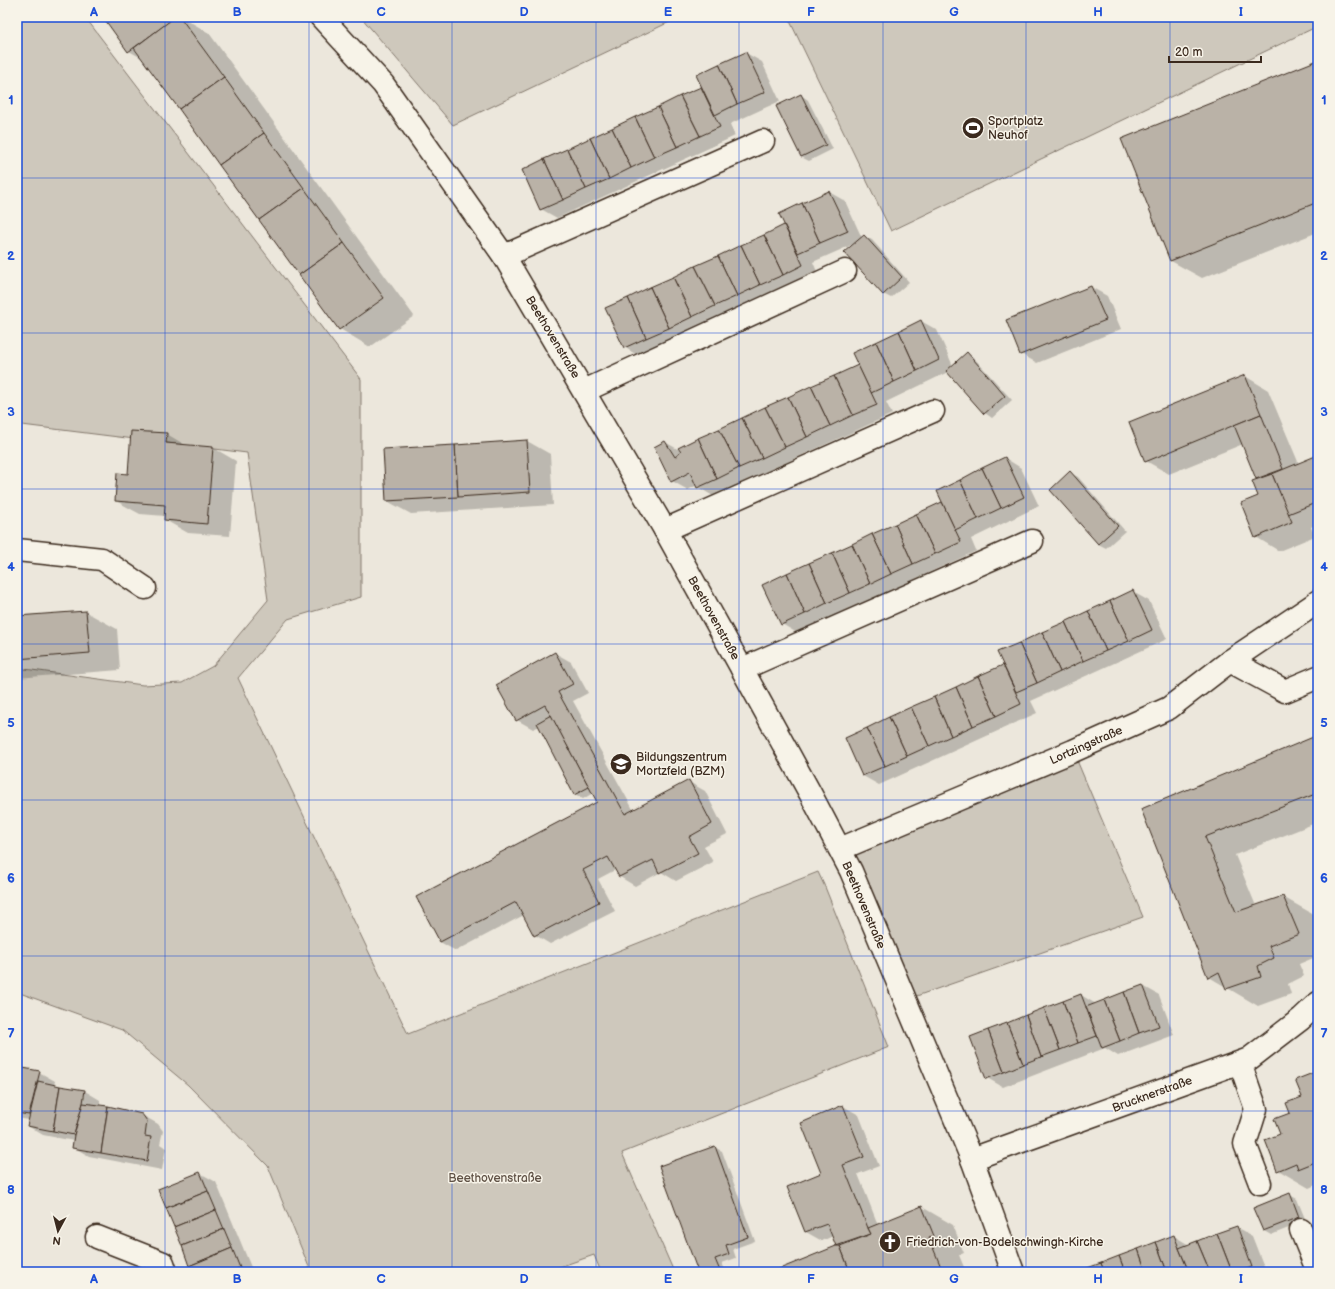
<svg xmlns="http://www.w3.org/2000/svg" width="1335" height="1289" font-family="'Balsamiq Sans',sans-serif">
<rect width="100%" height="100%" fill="#ece7dc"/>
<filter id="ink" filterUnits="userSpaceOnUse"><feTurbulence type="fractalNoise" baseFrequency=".025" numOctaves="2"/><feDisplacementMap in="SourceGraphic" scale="8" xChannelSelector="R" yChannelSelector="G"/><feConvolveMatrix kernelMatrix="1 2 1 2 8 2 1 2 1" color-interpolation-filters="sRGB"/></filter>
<g filter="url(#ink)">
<g fill="#cec8bc" stroke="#84796d">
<path d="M 17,17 L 85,17 L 361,379 L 361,597 L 288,619 L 238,678 L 408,1034 L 818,872 L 825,887 L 889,1047 L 622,1153 L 674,1272 L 601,1272 L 594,1255 L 545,1272 L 311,1272 L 268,1166 L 188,1085 L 122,1030 L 17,992 L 17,668 L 143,685 L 182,683 L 213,666 L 268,600 L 247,453 L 22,425 L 17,412 Z"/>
<path d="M 361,17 L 680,17 L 453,125 Z"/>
<path d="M 788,17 L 1318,17 L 1318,26 L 891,231 Z"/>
<path d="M 1073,751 L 1143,917 L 905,1000 L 840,849 Z"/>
</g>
<g fill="#0003">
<path d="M 104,17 L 182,17 L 209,33 L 414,316 L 370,347 L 340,329 L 145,60 L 129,51 Z"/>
<path d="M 746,53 L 762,62 L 780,101 L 730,124 L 735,136 L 557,218 L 541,209 L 523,170 L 702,87 Z"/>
<path d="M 1318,61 L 1318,232 L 1202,278 L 1171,261 L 1122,139 Z"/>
<path d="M 801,95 L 808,100 L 833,149 L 809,161 L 801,157 Z"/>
<path d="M 829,192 L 845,201 L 862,238 L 864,236 L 872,240 L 909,282 L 891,298 L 883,294 L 856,243 L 813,262 L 818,274 L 640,357 L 624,347 L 606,309 L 786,226 Z"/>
<path d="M 1091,287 L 1107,296 L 1121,329 L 1037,363 L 1021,354 Z"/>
<path d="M 921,321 L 937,330 L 953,366 L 967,353 L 974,358 L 1012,400 L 992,418 L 985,413 L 948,372 L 886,402 L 892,414 L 713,496 L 698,487 L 697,485 L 688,490 L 672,481 L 665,442 L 681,451 L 859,365 Z"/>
<path d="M 1245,376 L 1268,390 L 1299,464 L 1318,456 L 1318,524 L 1311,527 L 1315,536 L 1279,551 L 1256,537 L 1260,497 L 1258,480 L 1243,444 L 1169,474 L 1146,461 Z"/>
<path d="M 167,434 L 187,446 L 212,447 L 236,461 L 230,536 L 188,533 L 165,520 L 165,516 L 140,514 L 116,501 L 129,475 Z"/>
<path d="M 527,441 L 550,454 L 553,505 L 411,514 L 387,501 Z"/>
<path d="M 1005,458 L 1021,468 L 1039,506 L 971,539 L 976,551 L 797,633 L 782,624 L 764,585 L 943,502 Z"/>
<path d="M 1070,473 L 1078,477 L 1125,531 L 1106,548 L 1098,544 L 1051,490 Z"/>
<path d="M 1133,592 L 1149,601 L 1167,639 L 1031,701 L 1037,713 L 879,785 L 863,776 L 846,738 L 1004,666 Z"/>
<path d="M 86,612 L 117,629 L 120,670 L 17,678 L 17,617 Z"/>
<path d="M 555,653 L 571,662 L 588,693 L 573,701 L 634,811 L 689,782 L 705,791 L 727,834 L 704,846 L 713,862 L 676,881 L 661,872 L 635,886 L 620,877 L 615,870 L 598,879 L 615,911 L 550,944 L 535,935 L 524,915 L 456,951 L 440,942 L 598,802 L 593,793 L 583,799 L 575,794 L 540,726 L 533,729 L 517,720 Z"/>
<path d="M 1318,736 L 1318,822 L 1235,855 L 1256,906 L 1283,897 L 1313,914 L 1318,926 L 1318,956 L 1299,964 L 1304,976 L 1288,984 L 1291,994 L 1258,1006 L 1209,977 L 1142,809 Z"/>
<path d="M 1143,986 L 1159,995 L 1174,1035 L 1118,1056 L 1105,1048 L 1003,1087 L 987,1078 L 1081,995 L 1096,1004 Z"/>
<path d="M 17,1068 L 39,1072 L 55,1081 L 54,1086 L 85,1091 L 100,1100 L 100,1106 L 142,1115 L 158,1124 L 163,1131 L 160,1144 L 166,1148 L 162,1170 L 89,1156 L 73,1147 L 74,1141 L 43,1135 L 28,1126 L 29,1120 L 17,1118 Z"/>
<path d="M 1318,1072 L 1318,1184 L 1309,1188 L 1278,1170 L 1281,1135 L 1291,1114 L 1304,1098 Z"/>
<path d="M 843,1106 L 859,1115 L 879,1166 L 858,1174 L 878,1225 L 922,1207 L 953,1225 L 964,1253 L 959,1255 L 966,1272 L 775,1272 L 837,1247 L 833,1236 L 822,1241 L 806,1232 Z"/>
<path d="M 714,1147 L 722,1151 L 755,1241 L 733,1249 L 736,1258 L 722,1263 L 726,1272 L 699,1272 L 660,1167 Z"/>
<path d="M 200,1173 L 216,1182 L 253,1272 L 193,1272 Z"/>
<path d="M 1290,1195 L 1297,1199 L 1306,1221 L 1271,1235 L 1264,1231 Z"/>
<path d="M 1236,1227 L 1252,1236 L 1266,1272 L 1082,1272 L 1174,1236 L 1189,1245 Z"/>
</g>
<g fill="#bab2a7" stroke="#3b2a1e">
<path d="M 103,17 L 165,17 L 169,22 L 128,52 Z"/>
<path d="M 175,17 L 180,17 L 224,77 L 179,109 L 134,48 Z"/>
<path d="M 746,52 L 765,92 L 737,104 L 719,64 Z"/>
<path d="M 1318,60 L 1318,202 L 1170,261 L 1121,139 Z"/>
<path d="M 719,64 L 737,104 L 715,115 L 696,75 Z"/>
<path d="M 224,77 L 264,133 L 219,165 L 179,109 Z"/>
<path d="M 701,87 L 720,127 L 700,136 L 680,96 Z"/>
<path d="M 801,94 L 826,145 L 801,157 L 776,106 Z"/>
<path d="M 680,96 L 700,136 L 677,147 L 658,107 Z"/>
<path d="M 658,107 L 677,147 L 654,157 L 635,117 Z"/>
<path d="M 635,117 L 654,157 L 631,168 L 612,128 Z"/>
<path d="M 612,128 L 631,168 L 609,179 L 590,138 Z"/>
<path d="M 264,133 L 304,188 L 259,220 L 219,165 Z"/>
<path d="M 590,138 L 609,179 L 586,189 L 567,149 Z"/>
<path d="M 567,149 L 586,189 L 563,200 L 544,159 Z"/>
<path d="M 544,159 L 563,200 L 540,210 L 522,170 Z"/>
<path d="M 304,188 L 344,243 L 299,275 L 259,220 Z"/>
<path d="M 829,191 L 848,231 L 820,243 L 802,203 Z"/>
<path d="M 802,203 L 820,243 L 798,253 L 779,214 Z"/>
<path d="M 784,225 L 803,265 L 783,275 L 764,235 Z"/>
<path d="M 764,235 L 783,275 L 760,285 L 741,245 Z"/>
<path d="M 864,235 L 902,277 L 883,295 L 844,252 Z"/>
<path d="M 344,243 L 384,298 L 339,330 L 299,275 Z"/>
<path d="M 741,245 L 760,285 L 737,296 L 718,256 Z"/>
<path d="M 718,256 L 737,296 L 715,306 L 695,266 Z"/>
<path d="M 695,266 L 715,306 L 692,317 L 673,277 Z"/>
<path d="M 673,277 L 692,317 L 669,328 L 650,287 Z"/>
<path d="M 1091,286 L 1106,320 L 1020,355 L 1006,320 Z"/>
<path d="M 650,287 L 669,328 L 646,338 L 628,298 Z"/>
<path d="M 628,298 L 646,338 L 624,348 L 605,308 Z"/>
<path d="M 921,320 L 939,360 L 917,371 L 899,331 Z"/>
<path d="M 899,331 L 917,371 L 894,382 L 876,342 Z"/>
<path d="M 876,342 L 894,382 L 871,393 L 852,353 Z"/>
<path d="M 967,352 L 1005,396 L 984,414 L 946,371 Z"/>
<path d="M 858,365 L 877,405 L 853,415 L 834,376 Z"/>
<path d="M 1245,375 L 1261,414 L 1145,462 L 1129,422 Z"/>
<path d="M 834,376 L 853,415 L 830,426 L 811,386 Z"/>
<path d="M 811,386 L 830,426 L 807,437 L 788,397 Z"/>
<path d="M 788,397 L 807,437 L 785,447 L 765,407 Z"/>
<path d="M 765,407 L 785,447 L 762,458 L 742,418 Z"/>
<path d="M 1261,414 L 1283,469 L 1256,479 L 1234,425 Z"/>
<path d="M 742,418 L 762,458 L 739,468 L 719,429 Z"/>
<path d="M 719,429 L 739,468 L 717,479 L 698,438 Z"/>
<path d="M 131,431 L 167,433 L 166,443 L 213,447 L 207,524 L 164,520 L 165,505 L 115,501 L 117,473 L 128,474 Z"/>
<path d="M 698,438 L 717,479 L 697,488 L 690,472 L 671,482 L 654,447 L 665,441 L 675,457 L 681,452 L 678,448 Z"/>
<path d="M 527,440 L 530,492 L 458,497 L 455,445 Z"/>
<path d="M 455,445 L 458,497 L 386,501 L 383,449 Z"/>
<path d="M 1318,455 L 1318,502 L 1288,514 L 1272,474 Z"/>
<path d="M 1005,457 L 1024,497 L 1001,508 L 982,468 Z"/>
<path d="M 982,468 L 1001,508 L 978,519 L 960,480 Z"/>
<path d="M 1070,471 L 1118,526 L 1098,544 L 1050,490 Z"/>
<path d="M 1272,474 L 1292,522 L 1255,538 L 1241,503 L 1258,496 L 1252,481 Z"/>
<path d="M 960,480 L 978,519 L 955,530 L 937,491 Z"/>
<path d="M 942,502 L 961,542 L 935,554 L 916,514 Z"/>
<path d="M 916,514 L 935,554 L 913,564 L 895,524 Z"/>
<path d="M 895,524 L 913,564 L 891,574 L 872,534 Z"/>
<path d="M 872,534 L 891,574 L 870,584 L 852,544 Z"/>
<path d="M 852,544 L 870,584 L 850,593 L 832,553 Z"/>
<path d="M 832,553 L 850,593 L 827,603 L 809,563 Z"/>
<path d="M 809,563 L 827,603 L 805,614 L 787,573 Z"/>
<path d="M 787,573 L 805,614 L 781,625 L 762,585 Z"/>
<path d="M 1133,590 L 1152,630 L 1129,641 L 1110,601 Z"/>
<path d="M 1110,601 L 1129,641 L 1106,651 L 1088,611 Z"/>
<path d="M 86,611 L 90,653 L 17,659 L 17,616 Z"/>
<path d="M 1088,611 L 1106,651 L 1083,661 L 1065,622 Z"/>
<path d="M 1065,622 L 1083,661 L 1060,672 L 1042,632 Z"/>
<path d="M 1042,632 L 1060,672 L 1037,683 L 1019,643 Z"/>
<path d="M 1019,643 L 1037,683 L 1016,692 L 997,652 Z"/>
<path d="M 555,652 L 573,684 L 558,692 L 625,814 L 689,780 L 712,824 L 689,837 L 698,853 L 659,873 L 653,860 L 619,877 L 608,857 L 583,870 L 599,902 L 534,936 L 516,902 L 440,942 L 416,897 L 597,802 L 545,705 L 516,721 L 496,685 Z"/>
<path d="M 1003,665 L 1021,704 L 996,716 L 978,676 Z"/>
<path d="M 978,676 L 996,716 L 973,726 L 956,687 Z"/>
<path d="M 956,687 L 973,726 L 951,736 L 934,697 Z"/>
<path d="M 934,697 L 951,736 L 929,746 L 911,707 Z"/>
<path d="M 911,707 L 929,746 L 907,756 L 889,717 Z"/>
<path d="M 551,715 L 589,787 L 574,795 L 537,723 Z"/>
<path d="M 889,717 L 907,756 L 885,766 L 867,728 Z"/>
<path d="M 867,728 L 885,766 L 862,776 L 845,738 Z"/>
<path d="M 1318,735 L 1318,766 L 1317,767 L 1318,771 L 1318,793 L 1205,837 L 1236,912 L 1283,896 L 1299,934 L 1269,946 L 1274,958 L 1258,966 L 1261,977 L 1226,989 L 1219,972 L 1208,978 L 1141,809 Z"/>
<path d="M 1143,985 L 1159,1026 L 1139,1033 L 1124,992 Z"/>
<path d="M 1124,992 L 1139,1033 L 1120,1041 L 1104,1000 Z"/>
<path d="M 1081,994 L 1097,1036 L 1078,1043 L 1063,1001 Z"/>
<path d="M 1104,1000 L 1120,1041 L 1102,1048 L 1086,1007 Z"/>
<path d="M 1063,1001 L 1078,1043 L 1060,1050 L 1044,1008 Z"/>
<path d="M 1044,1008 L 1060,1050 L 1041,1057 L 1026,1015 Z"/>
<path d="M 1026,1015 L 1041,1057 L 1023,1064 L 1007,1023 Z"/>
<path d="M 1007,1023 L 1023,1064 L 1004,1072 L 988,1030 Z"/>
<path d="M 988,1030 L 1004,1072 L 986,1079 L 970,1037 Z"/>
<path d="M 17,1067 L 40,1071 L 29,1115 L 17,1113 Z"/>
<path d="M 1318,1071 L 1318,1161 L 1298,1169 L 1296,1163 L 1277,1171 L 1265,1140 L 1280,1134 L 1274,1119 L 1290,1113 L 1286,1103 L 1302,1097 L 1295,1080 Z"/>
<path d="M 38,1081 L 60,1086 L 53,1131 L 27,1126 Z"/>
<path d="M 60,1086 L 85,1090 L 83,1103 L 74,1135 L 53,1131 Z"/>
<path d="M 83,1103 L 108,1106 L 101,1153 L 72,1148 L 74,1135 Z"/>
<path d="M 843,1105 L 864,1157 L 843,1165 L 868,1228 L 871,1234 L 836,1246 L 827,1224 L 805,1232 L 787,1187 L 821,1173 L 801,1123 Z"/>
<path d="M 108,1106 L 142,1114 L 147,1121 L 145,1136 L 151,1137 L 147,1161 L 101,1153 Z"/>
<path d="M 715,1146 L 748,1237 L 726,1245 L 729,1254 L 715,1259 L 720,1271 L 698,1272 L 659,1166 Z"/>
<path d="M 200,1172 L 208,1191 L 166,1208 L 158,1189 Z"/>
<path d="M 208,1191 L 216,1210 L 174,1227 L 166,1208 Z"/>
<path d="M 1290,1193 L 1299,1217 L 1263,1231 L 1253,1208 Z"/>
<path d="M 922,1206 L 934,1236 L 929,1238 L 943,1272 L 850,1272 L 840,1246 L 871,1234 L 868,1228 Z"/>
<path d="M 216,1210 L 224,1229 L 182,1246 L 174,1227 Z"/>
<path d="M 1237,1226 L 1252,1267 L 1238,1272 L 1232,1272 L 1217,1233 Z"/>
<path d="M 224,1229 L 232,1248 L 189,1266 L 182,1246 Z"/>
<path d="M 1217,1233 L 1232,1272 L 1210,1272 L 1197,1241 Z"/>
<path d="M 1174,1235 L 1179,1248 L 1189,1272 L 1167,1272 L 1156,1242 Z"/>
<path d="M 1197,1241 L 1210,1272 L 1189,1272 L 1179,1248 Z"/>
<path d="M 1156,1242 L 1167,1272 L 1146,1272 L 1138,1249 Z"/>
<path d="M 836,1246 L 840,1246 L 850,1272 L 772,1272 Z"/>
<path d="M 232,1248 L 240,1268 L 229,1272 L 192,1272 L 189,1266 Z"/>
<path d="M 1138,1249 L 1146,1272 L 1125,1272 L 1119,1256 Z"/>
<path d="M 1119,1256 L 1125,1272 L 1104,1272 L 1101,1263 Z"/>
<path d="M 1101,1263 L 1104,1272 L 1083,1272 L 1082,1270 Z"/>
<path d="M 240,1268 L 241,1272 L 229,1272 Z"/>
</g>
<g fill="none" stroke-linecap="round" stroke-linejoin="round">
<g stroke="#3b2a1e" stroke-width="25">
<g id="minor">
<path d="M 321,17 L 383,84 L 504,256 L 665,530 L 742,669 L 810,793 L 851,871 L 972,1159 L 1013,1272"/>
<path d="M 504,256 L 763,141"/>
<path d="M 584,391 L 845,271"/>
<path d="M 665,530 L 933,411"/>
<path d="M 17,550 L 102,559 L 145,588"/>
<path d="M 1230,661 L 1285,691 L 1318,677"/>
<path d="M 742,669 L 1032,541"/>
<path d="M 840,849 L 1073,751 L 1169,708 L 1230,661 L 1312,606 L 1318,601"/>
<path d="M 1240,1063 L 1256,1109 L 1245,1144 L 1260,1183"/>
<path d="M 972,1159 L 1249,1059 L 1301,1019 L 1318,1003"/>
<path d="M 1301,1230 L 1318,1272"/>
<path d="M 97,1237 L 163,1263 L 166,1272"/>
</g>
</g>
<use href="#minor" stroke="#f7f3e8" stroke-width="22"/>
</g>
</g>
<path fill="none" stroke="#1d4ed8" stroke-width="1" stroke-opacity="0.55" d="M 165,17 L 165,1272M 309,17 L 309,1272M 452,17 L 452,1272M 596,17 L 596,1272M 739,17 L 739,1272M 883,17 L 883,1272M 1026,17 L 1026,1272M 1170,17 L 1170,1272M 17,178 L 1318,178M 17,333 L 1318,333M 17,489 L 1318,489M 17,644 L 1318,644M 17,800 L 1318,800M 17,956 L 1318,956M 17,1111 L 1318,1111"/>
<defs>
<g id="stadium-disc" transform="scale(1.15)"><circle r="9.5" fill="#3b2a1e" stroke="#f7f3e8"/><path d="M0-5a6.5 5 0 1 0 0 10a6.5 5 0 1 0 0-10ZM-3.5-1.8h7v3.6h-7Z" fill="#fff"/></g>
<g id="school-disc" transform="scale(1.15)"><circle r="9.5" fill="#3b2a1e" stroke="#f7f3e8"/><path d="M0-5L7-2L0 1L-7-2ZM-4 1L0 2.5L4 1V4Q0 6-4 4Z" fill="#fff"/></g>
<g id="church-disc" transform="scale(1.15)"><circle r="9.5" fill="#3b2a1e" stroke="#f7f3e8"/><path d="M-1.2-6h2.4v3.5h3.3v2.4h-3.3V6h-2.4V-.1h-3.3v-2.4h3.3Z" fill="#fff"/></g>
</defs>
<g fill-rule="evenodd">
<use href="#stadium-disc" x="973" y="128"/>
<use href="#school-disc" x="621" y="764"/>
<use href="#church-disc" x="890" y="1242"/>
</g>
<g text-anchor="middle" stroke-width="3" stroke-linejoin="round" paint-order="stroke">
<g font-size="12" fill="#3b2a1e" stroke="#f7f3e8" text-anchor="start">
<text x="988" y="125">Sportplatz<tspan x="988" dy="14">Neuhof</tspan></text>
<text x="636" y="761">Bildungszentrum<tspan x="636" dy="14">Mortzfeld (BZM)</tspan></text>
<text x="906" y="1246">Friedrich-von-Bodelschwingh-Kirche</text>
</g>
<g font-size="12" fill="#3b2a1e" stroke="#f7f3e8">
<text transform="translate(553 337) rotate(59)" y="4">Beethovenstraße</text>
<text transform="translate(714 618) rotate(61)" y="4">Beethovenstraße</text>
<text transform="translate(1086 745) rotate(-24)" y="4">Lortzingstraße</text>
<text transform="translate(864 905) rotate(67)" y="4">Beethovenstraße</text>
<text transform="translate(1152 1094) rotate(-20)" y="4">Brucknerstraße</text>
</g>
<g font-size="12" fill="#605246" stroke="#f7f3e8">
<text x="495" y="1182">Beethovenstraße</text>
</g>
</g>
<rect width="1335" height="1289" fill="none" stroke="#f7f3e8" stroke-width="44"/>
<g transform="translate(58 1231) rotate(187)" stroke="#f7f3e8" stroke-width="3" paint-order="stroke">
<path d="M0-3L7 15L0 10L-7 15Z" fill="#3b2a1e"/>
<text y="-6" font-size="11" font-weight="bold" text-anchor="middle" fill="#3b2a1e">N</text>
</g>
<path d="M1169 56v6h92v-6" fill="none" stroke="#3b2a1e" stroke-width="2"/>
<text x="1175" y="56" font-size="12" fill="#3b2a1e" stroke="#f7f3e8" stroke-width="3" paint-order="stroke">20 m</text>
<rect x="22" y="22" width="1291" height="1245" fill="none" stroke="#1d4ed8" stroke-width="1.5"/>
<g font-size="13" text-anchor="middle" font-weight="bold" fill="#1d4ed8">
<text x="94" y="16">A</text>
<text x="237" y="16">B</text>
<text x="381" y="16">C</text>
<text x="524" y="16">D</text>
<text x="668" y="16">E</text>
<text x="811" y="16">F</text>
<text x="954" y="16">G</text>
<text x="1098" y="16">H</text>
<text x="1241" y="16">I</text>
<text x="11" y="104">1</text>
<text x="1324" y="104">1</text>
<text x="11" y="260">2</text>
<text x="1324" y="260">2</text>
<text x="11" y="416">3</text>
<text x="1324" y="416">3</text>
<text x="11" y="571">4</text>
<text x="1324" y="571">4</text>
<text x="11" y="727">5</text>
<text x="1324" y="727">5</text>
<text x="11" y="882">6</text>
<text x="1324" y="882">6</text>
<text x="11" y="1038">7</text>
<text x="1324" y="1038">7</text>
<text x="11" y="1194">8</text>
<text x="1324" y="1194">8</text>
<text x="94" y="1283">A</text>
<text x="237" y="1283">B</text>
<text x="381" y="1283">C</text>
<text x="524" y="1283">D</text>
<text x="668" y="1283">E</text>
<text x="811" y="1283">F</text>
<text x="954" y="1283">G</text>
<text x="1098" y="1283">H</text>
<text x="1241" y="1283">I</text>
</g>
</svg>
